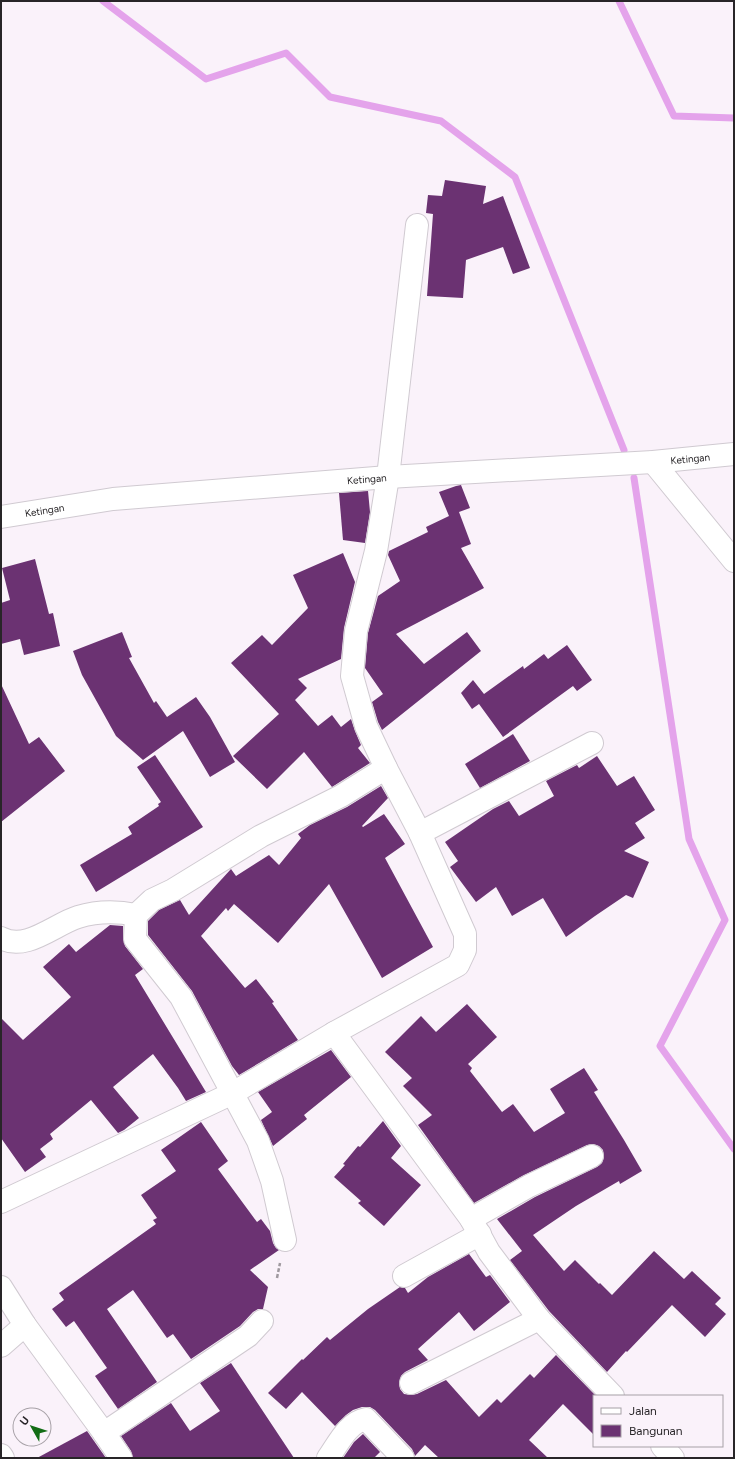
<svg xmlns="http://www.w3.org/2000/svg" width="735" height="1459" font-family="Figtree,sans-serif">
<rect width="100%" height="100%" fill="#faf2fa"/>
<g fill="none" stroke-linecap="round" stroke-linejoin="round">
<g stroke="#e4a3eb" stroke-width="7">
<path d="M 103,1 L 206,79 L 286,53 L 330,97 L 441,121 L 515,177 L 624,450"/>
<path d="M 619,1 L 674,116 L 734,118"/>
<path d="M 634,478 L 689,839 L 725,920 L 660,1046 L 734,1149"/>
</g>
</g>
<g fill="#6b3272">
<path d="M 445,180 L 486,186 L 483,204 L 503,196 L 530,268 L 513,274 L 503,247 L 466,260 L 463,298 L 427,296 L 433,214 L 426,213 L 428,195 L 442,196 Z"/>
<path d="M 461,485 L 470,508 L 459,512 L 471,544 L 461,548 L 484,588 L 396,634 L 424,664 L 467,632 L 481,651 L 382,730 L 378,722 L 372,702 L 383,694 L 365,668 L 368,633 L 378,596 L 400,581 L 388,555 L 389,551 L 428,532 L 426,527 L 449,516 L 439,492 L 456,486 Z"/>
<path d="M 368,491 L 370,512 L 365,543 L 343,540 L 339,493 Z"/>
<path d="M 343,553 L 355,582 L 344,628 L 341,659 L 298,679 L 307,688 L 295,700 L 318,726 L 332,715 L 341,727 L 351,719 L 355,731 L 361,745 L 358,748 L 370,763 L 332,787 L 304,752 L 267,789 L 233,756 L 279,714 L 231,663 L 262,635 L 272,645 L 308,608 L 293,575 Z"/>
<path d="M 35,559 L 49,614 L 53,613 L 60,646 L 24,655 L 20,639 L 1,644 L 1,603 L 10,600 L 2,568 Z"/>
<path d="M 122,632 L 132,657 L 129,658 L 154,703 L 156,701 L 167,717 L 196,697 L 210,717 L 235,762 L 210,777 L 183,731 L 143,760 L 116,736 L 82,675 L 73,651 Z"/>
<path d="M 567,645 L 592,680 L 577,691 L 573,686 L 503,737 L 479,704 L 472,709 L 461,693 L 473,680 L 484,694 L 523,666 L 524,669 L 544,654 L 548,659 Z"/>
<path d="M 1,684 L 29,744 L 39,737 L 65,771 L 1,822 Z"/>
<path d="M 513,734 L 530,761 L 480,788 L 465,764 Z"/>
<path d="M 155,755 L 203,827 L 96,892 L 80,865 L 132,834 L 128,827 L 159,806 L 158,804 L 161,802 L 137,767 Z"/>
<path d="M 597,756 L 617,786 L 634,776 L 655,810 L 635,823 L 645,838 L 624,851 L 649,862 L 633,898 L 626,895 L 595,916 L 566,937 L 543,898 L 512,916 L 496,887 L 476,902 L 450,867 L 458,861 L 445,842 L 493,809 L 509,801 L 519,816 L 554,796 L 546,781 L 577,765 L 579,768 Z"/>
<path d="M 381,786 L 388,798 L 362,826 L 363,827 L 384,814 L 405,844 L 385,858 L 433,947 L 382,978 L 329,884 L 278,943 L 234,904 L 228,911 L 226,908 L 201,936 L 245,988 L 256,979 L 274,1002 L 272,1003 L 298,1040 L 239,1075 L 232,1066 L 192,991 L 148,935 L 148,921 L 159,910 L 180,900 L 189,915 L 231,869 L 236,876 L 269,855 L 279,865 L 301,838 L 298,834 L 310,825 L 347,807 Z"/>
<path d="M 110,925 L 123,926 L 123,938 L 125,946 L 143,969 L 135,975 L 206,1092 L 186,1101 L 178,1088 L 153,1054 L 113,1087 L 139,1118 L 124,1130 L 118,1133 L 91,1100 L 50,1134 L 53,1139 L 40,1149 L 46,1157 L 25,1172 L 1,1138 L 1,1018 L 23,1040 L 71,997 L 43,967 L 69,944 L 76,952 Z"/>
<path d="M 467,1004 L 497,1037 L 468,1064 L 472,1068 L 470,1071 L 502,1112 L 513,1104 L 534,1132 L 565,1113 L 550,1089 L 584,1068 L 598,1090 L 594,1092 L 624,1140 L 642,1171 L 620,1184 L 619,1181 L 576,1206 L 533,1235 L 564,1271 L 575,1260 L 599,1284 L 600,1283 L 612,1295 L 654,1251 L 684,1279 L 692,1271 L 721,1298 L 715,1304 L 726,1314 L 705,1337 L 672,1305 L 627,1352 L 626,1351 L 607,1372 L 549,1311 L 510,1260 L 522,1251 L 497,1219 L 535,1197 L 597,1167 L 602,1163 L 604,1157 L 603,1150 L 599,1146 L 593,1144 L 587,1145 L 524,1175 L 474,1203 L 418,1125 L 432,1115 L 403,1086 L 412,1078 L 385,1052 L 421,1016 L 436,1032 Z"/>
<path d="M 331,1050 L 351,1077 L 304,1115 L 307,1119 L 273,1146 L 261,1120 L 272,1112 L 258,1092 Z"/>
<path d="M 383,1121 L 401,1146 L 391,1158 L 421,1185 L 384,1226 L 358,1203 L 361,1201 L 334,1177 L 345,1165 L 343,1164 L 358,1146 L 360,1147 Z"/>
<path d="M 201,1122 L 228,1161 L 218,1169 L 257,1222 L 261,1219 L 270,1231 L 273,1243 L 276,1248 L 279,1250 L 250,1270 L 268,1287 L 263,1309 L 258,1309 L 253,1312 L 240,1326 L 191,1359 L 173,1334 L 167,1338 L 133,1290 L 107,1309 L 157,1382 L 118,1409 L 95,1376 L 107,1368 L 74,1321 L 66,1327 L 52,1309 L 64,1300 L 59,1293 L 156,1224 L 153,1220 L 157,1218 L 141,1195 L 176,1171 L 161,1150 Z"/>
<path d="M 469,1254 L 486,1277 L 490,1275 L 510,1302 L 474,1331 L 459,1312 L 418,1349 L 428,1360 L 405,1372 L 401,1376 L 399,1383 L 400,1389 L 404,1394 L 411,1395 L 417,1394 L 446,1380 L 479,1417 L 497,1399 L 501,1403 L 530,1374 L 534,1378 L 556,1355 L 596,1396 L 594,1396 L 594,1435 L 563,1404 L 529,1440 L 548,1458 L 439,1458 L 425,1445 L 415,1456 L 412,1449 L 375,1410 L 370,1407 L 362,1407 L 353,1410 L 346,1415 L 335,1426 L 302,1392 L 286,1409 L 268,1393 L 302,1359 L 303,1360 L 327,1337 L 330,1340 L 368,1309 L 400,1287 L 405,1288 L 408,1293 L 428,1277 Z"/>
<path d="M 231,1363 L 294,1458 L 133,1458 L 131,1451 L 121,1436 L 171,1403 L 190,1431 L 220,1411 L 200,1383 Z"/>
<path d="M 87,1431 L 106,1458 L 37,1458 Z"/>
<path d="M 363,1434 L 380,1452 L 374,1458 L 343,1458 L 354,1442 Z"/>
</g>
<g fill="none" stroke-linecap="round" stroke-linejoin="round">
<g stroke="#d0cad1" stroke-width="24">
<g id="minor">
<path d="M 653,462 L 734,561"/>
<path id="s1" d="M 1,517 L 113,499 L 388,477 L 653,462 L 734,454"/>
<path d="M 386,768 L 366,726 L 352,676 L 356,631 L 376,551 L 388,477 L 417,225"/>
<path d="M 420,833 L 592,743"/>
<path d="M 1,938 C 26,952 55,924 78,917 C 98,911 116,911 136,915"/>
<path d="M 334,1033 L 471,1219 L 489,1252 L 539,1319 L 613,1396"/>
<path d="M 1,1202 L 233,1093 L 334,1033 L 458,965 L 465,950 L 465,934 L 420,833 L 386,768 L 341,796 L 261,836 L 173,890 L 152,900 L 136,915 L 135,939 L 181,997 L 258,1141 L 272,1181 L 285,1240"/>
<path d="M 471,1219 L 529,1186 L 592,1156"/>
<path d="M 404,1276 L 480,1234"/>
<path d="M 1,1287 L 25,1325 L 104,1433 L 121,1458"/>
<path d="M 1,1346 L 25,1325"/>
<path d="M 411,1383 L 539,1319"/>
<path d="M 104,1433 L 248,1336 L 262,1321"/>
<path d="M 662,1446 L 673,1458"/>
<path d="M 1,1455 L 3,1458"/>
<path d="M 328,1458 C 338,1444 348,1422 366,1419 L 403,1458"/>
</g>
</g>
<path stroke="#9f999f" stroke-width="2.5" stroke-dasharray="4 2" stroke-linecap="butt" d="M 277,1278 L 280,1263"/>
<use href="#minor" stroke="#fff" stroke-width="22"/>
</g>
<g text-anchor="middle" stroke-width="4" stroke-linejoin="round" paint-order="stroke">
<g font-size="10" fill="#282528" stroke="#faf2fa">
<text dy="4" stroke="none"><textPath href="#s1" startOffset="692">Ketingan</textPath></text>
<text dy="4" stroke="none"><textPath href="#s1" startOffset="368">Ketingan</textPath></text>
<text dy="4" stroke="none"><textPath href="#s1" startOffset="44">Ketingan</textPath></text>
</g>
</g>
<rect width="735" height="1459" fill="none" stroke="#282528" stroke-width="4"/>
<rect x="593" y="1395" width="130" height="52" fill="#faf2fa" stroke="#a6a0a6"/>
<rect x="601" y="1408" width="20" height="6" fill="#ffffff" stroke="#a6a0a6"/>
<text x="629" y="1415" font-size="12" fill="#282528">Jalan</text>
<rect x="601" y="1425" width="20" height="12" fill="#6b3272" stroke="#a6a0a6"/>
<text x="629" y="1435" font-size="12" fill="#282528">Bangunan</text>
<g transform="translate(32 1427) rotate(309)"><circle r="19" fill="#faf2fa" stroke="#a6a0a6"/>
<path d="M0-3L7 15L0 10L-7 15Z" fill="#126c15"/>
<text y="-6" font-size="11" font-weight="bold" text-anchor="middle" fill="#282528">U</text>
</g>
</svg>
